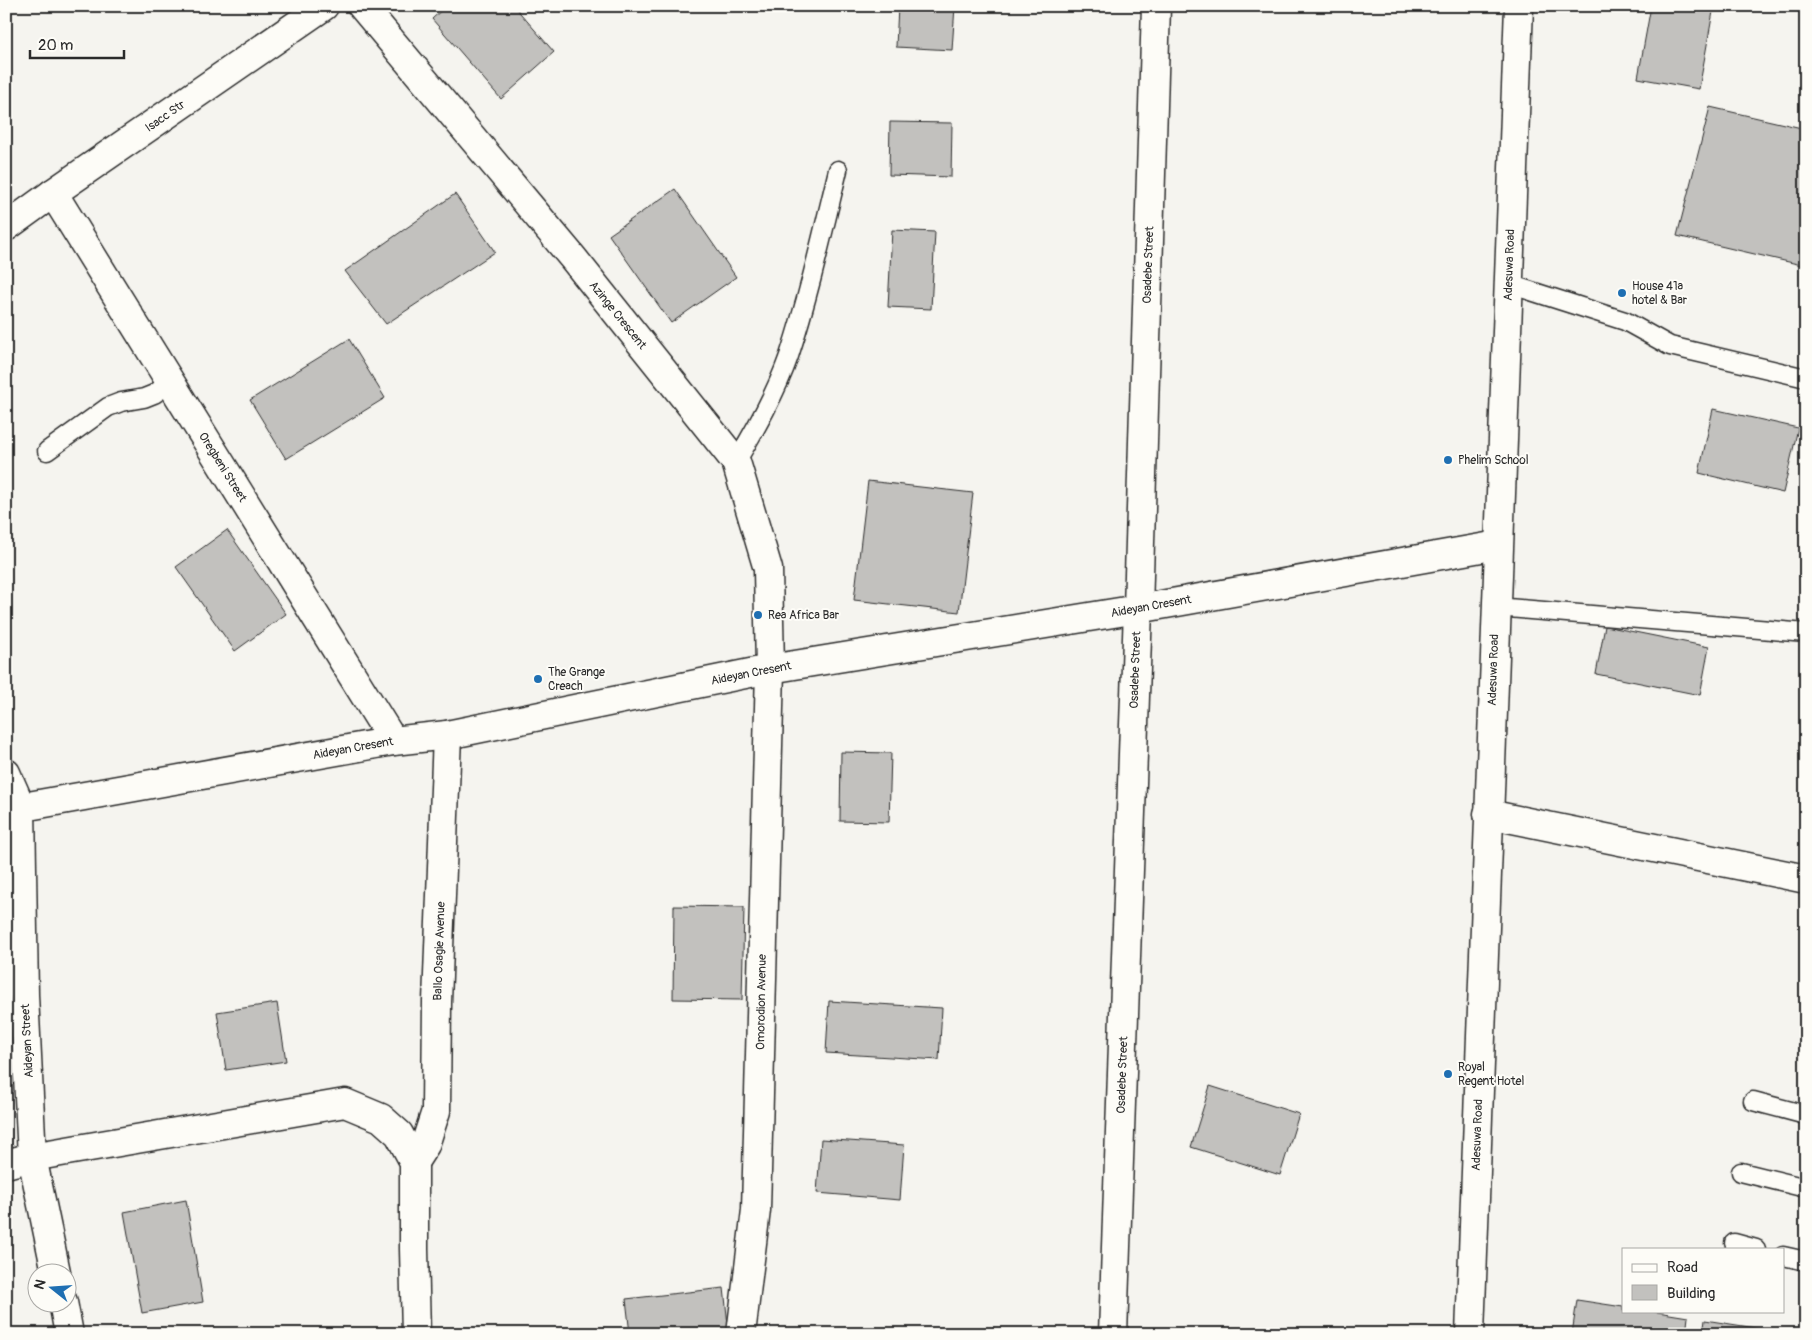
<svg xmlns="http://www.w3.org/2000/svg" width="1812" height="1340" font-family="Pangolin,sans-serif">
<rect width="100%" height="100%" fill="#f5f4ef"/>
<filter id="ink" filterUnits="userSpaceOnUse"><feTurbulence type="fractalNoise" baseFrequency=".02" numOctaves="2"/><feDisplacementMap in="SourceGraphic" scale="10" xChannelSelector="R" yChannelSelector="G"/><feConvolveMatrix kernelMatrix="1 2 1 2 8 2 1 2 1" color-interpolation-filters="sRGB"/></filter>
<g filter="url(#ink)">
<g fill="#c2c1be" stroke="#2b2b2b">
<path d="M 446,6 L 514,6 L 554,52 L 501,99 L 432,19 Z"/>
<path d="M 898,6 L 955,6 L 952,50 L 896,47 Z"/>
<path d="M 1651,6 L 1714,6 L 1699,89 L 1638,78 Z"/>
<path d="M 1710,107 L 1806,129 L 1806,266 L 1677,236 Z"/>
<path d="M 890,122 L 952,123 L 951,177 L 889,175 Z"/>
<path d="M 675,189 L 736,277 L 671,323 L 609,235 Z"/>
<path d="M 455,194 L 495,252 L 386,324 L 345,271 Z"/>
<path d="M 892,230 L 935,232 L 931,309 L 888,307 Z"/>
<path d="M 349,339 L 385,398 L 286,459 L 250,400 Z"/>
<path d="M 1713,409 L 1798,428 L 1783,493 L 1699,473 Z"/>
<path d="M 868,481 L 973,493 L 959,612 L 854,600 Z"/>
<path d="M 227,530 L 286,614 L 235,651 L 176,567 Z"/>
<path d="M 1605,626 L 1709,647 L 1700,695 L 1596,674 Z"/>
<path d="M 841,752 L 891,753 L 889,822 L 840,821 Z"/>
<path d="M 674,906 L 744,907 L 742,1000 L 673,999 Z"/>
<path d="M 829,1001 L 942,1008 L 939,1060 L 826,1053 Z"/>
<path d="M 277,1003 L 286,1061 L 226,1070 L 217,1012 Z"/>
<path d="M 1210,1086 L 1299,1114 L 1280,1175 L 1191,1147 Z"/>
<path d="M 821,1139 L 904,1145 L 900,1200 L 817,1193 Z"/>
<path d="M 186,1200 L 203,1302 L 142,1313 L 124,1212 Z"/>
<path d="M 724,1288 L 729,1334 L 630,1334 L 626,1299 Z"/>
<path d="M 1577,1300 L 1623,1307 L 1623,1311 L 1651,1311 L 1688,1317 L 1686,1334 L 1572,1334 Z"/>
<path d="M 1705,1320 L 1762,1329 L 1761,1334 L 1703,1334 Z"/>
</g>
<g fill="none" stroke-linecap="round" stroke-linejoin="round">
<g stroke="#2b2b2b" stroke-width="21">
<g id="service">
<path d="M 1509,284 L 1625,321 L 1670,346 L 1806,378"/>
<path d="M 47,451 L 108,407 L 121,402 L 144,398 L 154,394 L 170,383"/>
<path d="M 736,462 C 756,428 776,393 789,356 C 809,295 823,232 838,170"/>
<path d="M 1496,607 L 1806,633"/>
<path d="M 1753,1101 L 1806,1115"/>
<path d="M 1741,1172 L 1806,1188"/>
<path d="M 1734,1243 L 1756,1249"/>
<path d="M 1783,1256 L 1806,1261"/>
</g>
</g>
<g stroke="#2b2b2b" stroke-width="31">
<g id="minor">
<path d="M 362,6 L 573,258 L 736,462 L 768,569 L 770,669 L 756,1210 L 741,1334"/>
<path d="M 53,193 L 393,741"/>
<path d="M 6,227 L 53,193 L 324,6"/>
<path d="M 6,773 L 21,807 L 24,995 L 32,1157 L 56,1272"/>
<path d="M 6,810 L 393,741 L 447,735 L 770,669 L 1138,609 L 1498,545"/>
<path d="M 1488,814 L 1806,879"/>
<path d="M 414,1162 L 425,1145 L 436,1111 L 437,1002 L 447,735"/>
<path d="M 6,1164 L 32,1157 L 345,1103 L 381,1118 L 399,1134 L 414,1162 L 414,1249 L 416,1334"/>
<path d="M 63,1302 L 69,1334"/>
<path d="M 1113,1334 L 1138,609 L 1156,6"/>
</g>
</g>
<g stroke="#2b2b2b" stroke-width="31">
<path id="tertiary" d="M 1470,1334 L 1519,6"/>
</g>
<use href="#service" stroke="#fdfcf7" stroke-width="18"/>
<use href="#minor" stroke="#fdfcf7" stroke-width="28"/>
<use href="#tertiary" stroke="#fdfcf7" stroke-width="28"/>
</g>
</g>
<g fill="#1f6fb2" stroke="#fdfcf7" stroke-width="2">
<circle cx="1622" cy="293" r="5"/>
<circle cx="1448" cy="460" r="5"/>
<circle cx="758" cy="615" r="5"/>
<circle cx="538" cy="679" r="5"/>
<circle cx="1448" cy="1074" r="5"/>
</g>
<g text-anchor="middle" stroke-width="4" stroke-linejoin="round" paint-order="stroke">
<g font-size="12" fill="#2b2b2b" stroke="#fdfcf7">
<text transform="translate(165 116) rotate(-35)" y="4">Isacc Str</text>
<text transform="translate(1148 265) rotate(-88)" y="4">Osadebe Street</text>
<text transform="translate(1509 265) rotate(-88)" y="4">Adesuwa Road</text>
<text transform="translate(618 315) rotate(51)" y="4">Azinge Crescent</text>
<text transform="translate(223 467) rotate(58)" y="4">Oregbeni Street</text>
<text transform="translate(1151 606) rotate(-10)" y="4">Aideyan Cresent</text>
<text transform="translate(1135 670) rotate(-88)" y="4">Osadebe Street</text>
<text transform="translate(1493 670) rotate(-88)" y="4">Adesuwa Road</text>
<text transform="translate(751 673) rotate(-11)" y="4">Aideyan Cresent</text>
<text transform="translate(353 748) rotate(-10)" y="4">Aideyan Cresent</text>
<text transform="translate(439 951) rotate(-88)" y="4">Ballo Osagie Avenue</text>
<text transform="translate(761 1002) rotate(-89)" y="4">Omorodion Avenue</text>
<text transform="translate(27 1041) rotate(-93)" y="4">Aideyan Street</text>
<text transform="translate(1122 1075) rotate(-88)" y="4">Osadebe Street</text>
<text transform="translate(1477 1135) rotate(-88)" y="4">Adesuwa Road</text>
</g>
<g font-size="12" fill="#2b2b2b" stroke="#fdfcf7" text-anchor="start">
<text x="1632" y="290">House 41a<tspan x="1632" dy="14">hotel &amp; Bar</tspan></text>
<text x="1458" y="464">Phelim School</text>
<text x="768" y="619">Rea Africa Bar</text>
<text x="548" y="676">The Grange<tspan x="548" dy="14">Creach</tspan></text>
<text x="1458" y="1071">Royal<tspan x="1458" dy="14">Regent Hotel</tspan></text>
</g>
</g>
<rect width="1812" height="1340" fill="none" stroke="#fdfcf7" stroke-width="25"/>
<rect x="12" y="12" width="1787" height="1315" fill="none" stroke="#2b2b2b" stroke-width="2" filter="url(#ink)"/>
<rect x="1622" y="1248" width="162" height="65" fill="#fdfcf7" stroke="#a9a8a5"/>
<rect x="1632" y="1264" width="25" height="8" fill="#fdfcf7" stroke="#a9a8a5"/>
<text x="1667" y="1272" font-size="15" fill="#2b2b2b">Road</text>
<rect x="1632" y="1285" width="25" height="15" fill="#c2c1be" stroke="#a9a8a5"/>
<text x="1667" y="1298" font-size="15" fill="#2b2b2b">Building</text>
<g transform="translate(52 1288) rotate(287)"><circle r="24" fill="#fdfcf7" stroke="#a9a8a5"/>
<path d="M0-4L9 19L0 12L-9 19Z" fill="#1f6fb2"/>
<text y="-8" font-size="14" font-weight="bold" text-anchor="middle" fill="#2b2b2b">N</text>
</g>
<path d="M30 50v8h94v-8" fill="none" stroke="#2b2b2b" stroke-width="2.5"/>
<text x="38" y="50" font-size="15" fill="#2b2b2b" stroke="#fdfcf7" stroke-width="4" paint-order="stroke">20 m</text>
</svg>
